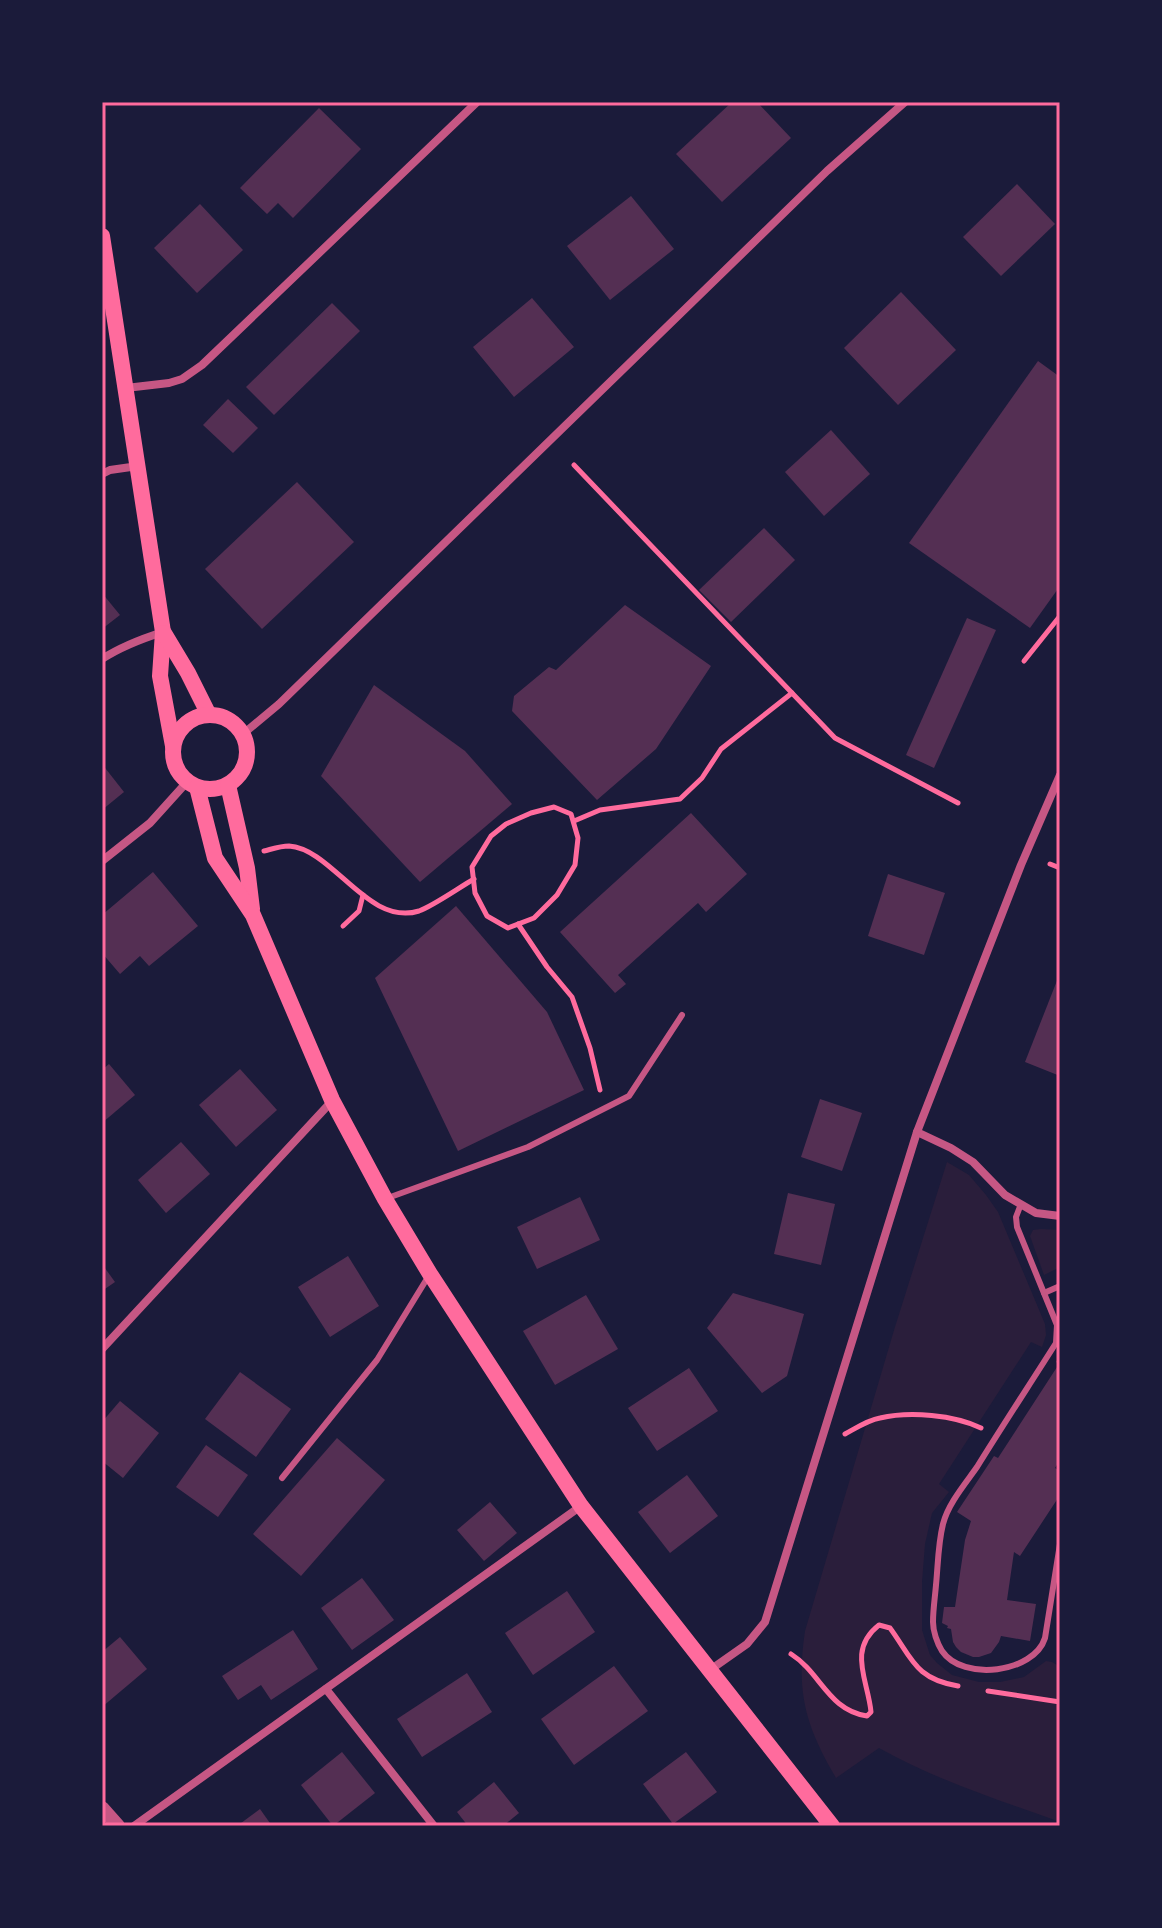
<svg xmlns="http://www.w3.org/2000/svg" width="1162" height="1928" font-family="'Roboto Condensed',sans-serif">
<rect width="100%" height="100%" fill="#1b1b3a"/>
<g fill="#2a1e3b">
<path d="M 947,1162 L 969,1175 L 986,1195 L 998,1212 L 1045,1324 L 1046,1335 L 1042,1347 L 1031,1342 L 939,1484 L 949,1492 L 932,1513 L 925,1544 L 922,1582 L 922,1630 L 930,1655 L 937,1663 L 952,1675 L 979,1682 L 1000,1682 L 1024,1677 L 1046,1661 L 1052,1662 L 1060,1667 L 1060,1822 C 999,1800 936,1780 879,1748 L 836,1778 C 805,1725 796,1692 805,1631 L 895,1327 Z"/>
<path d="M 1041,1229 L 1060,1230 L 1060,1267 L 1044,1275 L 1030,1236 L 1033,1230 Z"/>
</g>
<g fill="#542f53">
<path d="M 732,102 L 757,102 L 791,138 L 722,202 L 676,154 Z"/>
<path d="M 319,108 L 361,149 L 293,218 L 278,203 L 267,214 L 240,188 Z"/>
<path d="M 1017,184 L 1055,224 L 1001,276 L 963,237 Z"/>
<path d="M 631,196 L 674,249 L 610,300 L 567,246 Z"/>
<path d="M 200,204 L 243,250 L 197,293 L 154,248 Z"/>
<path d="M 901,292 L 956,350 L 898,405 L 844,348 Z"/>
<path d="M 532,298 L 574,347 L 514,397 L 473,347 Z"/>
<path d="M 332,303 L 360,331 L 274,415 L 246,387 Z"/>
<path d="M 1038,361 L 1060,377 L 1060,586 L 1030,628 L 909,543 Z"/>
<path d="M 228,399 L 258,428 L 233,453 L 203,425 Z"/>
<path d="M 831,430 L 870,474 L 824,516 L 785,472 Z"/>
<path d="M 297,482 L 354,542 L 262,629 L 205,569 Z"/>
<path d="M 764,528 L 795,560 L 731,622 L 699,590 Z"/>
<path d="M 102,593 L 120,615 L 102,629 Z"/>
<path d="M 625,605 L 711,666 L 656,749 L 597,800 L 512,711 L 514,696 L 549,667 L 556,670 Z"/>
<path d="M 967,618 L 996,630 L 934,768 L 906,755 Z"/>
<path d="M 374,685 L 465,751 L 512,804 L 420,882 L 321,776 Z"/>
<path d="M 102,764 L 124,792 L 102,810 Z"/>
<path d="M 691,813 L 747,874 L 706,912 L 698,903 L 618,975 L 626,984 L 615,993 L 560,932 Z"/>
<path d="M 153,872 L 198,926 L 149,966 L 140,956 L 120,974 L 102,953 L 102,915 Z"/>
<path d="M 888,874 L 945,893 L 924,955 L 868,936 Z"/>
<path d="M 456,906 L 547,1012 L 584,1090 L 458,1151 L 375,978 Z"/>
<path d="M 1060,973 L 1060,1076 L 1025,1062 Z"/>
<path d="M 109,1064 L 135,1095 L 102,1123 L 102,1070 Z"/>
<path d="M 240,1069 L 277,1110 L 236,1147 L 199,1105 Z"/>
<path d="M 820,1099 L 862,1113 L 842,1171 L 801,1157 Z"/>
<path d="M 181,1142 L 210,1174 L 166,1213 L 138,1180 Z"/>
<path d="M 788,1193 L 835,1204 L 821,1265 L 774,1254 Z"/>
<path d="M 580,1197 L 600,1240 L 537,1269 L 517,1227 Z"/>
<path d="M 348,1256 L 379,1306 L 330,1337 L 298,1287 Z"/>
<path d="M 102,1264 L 115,1282 L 102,1291 Z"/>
<path d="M 733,1293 L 804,1314 L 787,1376 L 762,1393 L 707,1328 Z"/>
<path d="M 586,1295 L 618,1349 L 555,1385 L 523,1331 Z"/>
<path d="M 1060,1355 L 1060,1460 L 1055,1468 L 1060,1471 L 1060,1495 L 1020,1556 L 1014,1552 L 1007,1600 L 1036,1604 L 1030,1641 L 1001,1636 L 999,1642 L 991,1653 L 979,1657 L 973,1657 L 961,1652 L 956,1647 L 953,1642 L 951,1629 L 947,1628 L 948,1626 L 942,1623 L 944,1607 L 955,1607 L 965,1540 L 971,1521 L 957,1512 L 994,1456 L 998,1458 L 1059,1364 L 1056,1362 Z"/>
<path d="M 689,1368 L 718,1411 L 657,1451 L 628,1408 Z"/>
<path d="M 240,1372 L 291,1409 L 256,1457 L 205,1419 Z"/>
<path d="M 120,1401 L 159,1433 L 123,1478 L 102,1461 L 102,1422 Z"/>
<path d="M 337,1438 L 385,1480 L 301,1576 L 253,1534 Z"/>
<path d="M 206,1445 L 248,1475 L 218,1517 L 176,1487 Z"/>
<path d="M 687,1475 L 718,1516 L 670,1553 L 638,1512 Z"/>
<path d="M 490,1502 L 517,1533 L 484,1561 L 457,1530 Z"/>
<path d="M 362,1578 L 394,1620 L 352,1650 L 321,1608 Z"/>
<path d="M 567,1591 L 595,1632 L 533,1675 L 505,1633 Z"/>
<path d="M 293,1630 L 318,1669 L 271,1700 L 261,1685 L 238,1700 L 222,1676 Z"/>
<path d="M 120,1637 L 147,1669 L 102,1707 L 102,1652 Z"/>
<path d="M 614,1666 L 648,1711 L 574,1765 L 541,1719 Z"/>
<path d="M 467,1673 L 492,1712 L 422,1757 L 397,1719 Z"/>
<path d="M 342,1752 L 375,1793 L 333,1826 L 301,1785 Z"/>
<path d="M 686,1752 L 717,1792 L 673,1824 L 643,1784 Z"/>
<path d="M 494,1782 L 519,1813 L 503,1826 L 468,1826 L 457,1812 Z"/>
<path d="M 260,1809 L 272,1826 L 237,1826 Z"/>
</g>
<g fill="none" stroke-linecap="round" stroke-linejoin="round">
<g stroke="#ff6b9d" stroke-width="5">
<path d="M 574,465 L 835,738 L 958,803"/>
<path d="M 1024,661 L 1060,616"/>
<path d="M 554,807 L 571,814 L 578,838 L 575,865 L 557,895 L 534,918 L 508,928 L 487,916 L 475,893 L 472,867 L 491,836 L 506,824 L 531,813 Z"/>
<path d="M 574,821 L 600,810 L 680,799 L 702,778 L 721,749 L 792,693"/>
<path d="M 264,851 C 272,849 280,846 289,846 C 333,849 368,927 419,911 C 433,906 460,887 474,879"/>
<path d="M 1050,864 L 1060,868"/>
<path d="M 518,924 L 547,967 L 572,997 L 590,1048 L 600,1090"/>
<path d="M 343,926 L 359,911 L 363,895"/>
<path d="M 845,1434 C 856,1428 868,1420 880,1418 C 910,1411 954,1415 981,1428"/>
<path d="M 791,1654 C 821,1673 828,1710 867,1716 L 871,1712 C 868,1680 847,1650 879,1625 L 890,1628 C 912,1658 915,1679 958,1686"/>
<path d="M 988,1691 L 1060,1702"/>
</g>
<g stroke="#c65784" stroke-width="6">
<path d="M 385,1199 L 528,1147 L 629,1096 L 682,1015"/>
<path d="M 1021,1204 L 1016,1217 L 1017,1227 L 1057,1325 L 1056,1343 C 1030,1384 1003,1425 977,1467 C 965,1484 948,1504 943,1524 C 938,1544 938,1565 936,1585 C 935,1597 933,1610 933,1622 C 933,1631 937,1643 942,1651 C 963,1682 1034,1673 1045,1638 L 1060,1544"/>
<path d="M 1044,1293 L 1060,1286"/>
<path d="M 282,1478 L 377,1360 L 428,1277"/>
</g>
<g stroke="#c65784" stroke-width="8">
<path d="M 126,388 L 169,383 L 182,379 L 202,365 L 477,102"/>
<path d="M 102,474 L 110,470 L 138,466"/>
<path d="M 102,659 C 122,646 141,639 163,632"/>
<path d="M 243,734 L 279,704 L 827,171 L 905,102"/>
<path d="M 102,861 L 150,823 L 187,782"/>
<path d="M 917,1132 L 951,1148 L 973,1162 L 1005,1195 L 1036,1213 L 1060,1216"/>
<path d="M 102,1349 L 332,1101"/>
<path d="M 710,1670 L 747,1644 L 765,1622 L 917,1132 L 1021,865 L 1060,775"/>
<path d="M 326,1689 L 434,1826"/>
<path d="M 134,1826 L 581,1506"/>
</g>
<path stroke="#c65784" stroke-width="14" d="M 102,1808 L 118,1826"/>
<g stroke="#ff6b9d" stroke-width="16">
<path d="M 102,236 L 163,632 L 160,676 L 173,746"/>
<path d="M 164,633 L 188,673 L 209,715"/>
<circle cx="210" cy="752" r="37"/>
<path d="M 228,785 L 247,868 L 252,909"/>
<path d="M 197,787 L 215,858 L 253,915 L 332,1100 L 385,1199 L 430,1274 L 581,1506 L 832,1826"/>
</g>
</g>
<rect width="1162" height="1928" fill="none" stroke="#1b1b3a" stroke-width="208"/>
<rect x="104" y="104" width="954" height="1720" fill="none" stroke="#ff6b9d" stroke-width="3"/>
</svg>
